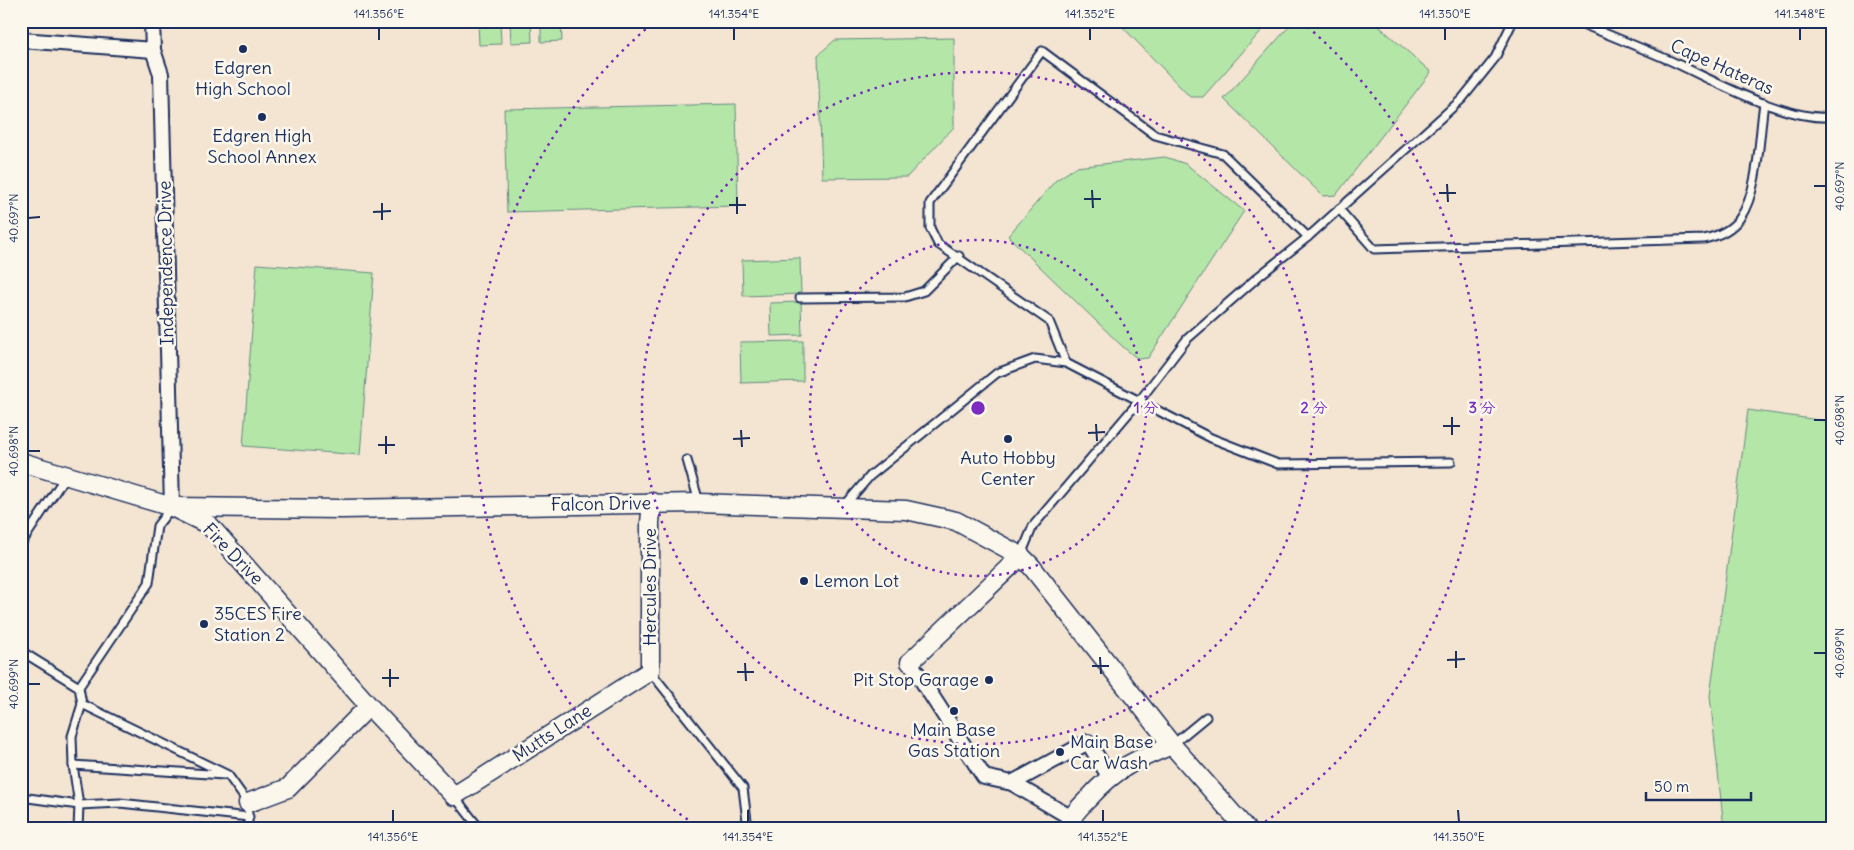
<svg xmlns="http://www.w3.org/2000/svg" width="1854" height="850" font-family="Delius,'Klee One',sans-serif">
<rect width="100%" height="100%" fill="#f4e4d2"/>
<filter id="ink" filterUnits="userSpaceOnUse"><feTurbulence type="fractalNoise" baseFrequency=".02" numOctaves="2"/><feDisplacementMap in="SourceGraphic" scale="10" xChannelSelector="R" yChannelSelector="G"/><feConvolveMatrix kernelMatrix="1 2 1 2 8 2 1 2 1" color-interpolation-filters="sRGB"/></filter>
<g filter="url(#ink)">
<g fill="#b3e6a7" stroke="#678a82">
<path d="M 478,21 L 500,21 L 501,44 L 479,45 Z"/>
<path d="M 510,21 L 531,21 L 532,42 L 511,43 Z"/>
<path d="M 541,21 L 561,21 L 562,41 L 541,42 Z"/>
<path d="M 1117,21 L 1270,21 L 1203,97 L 1190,97 Z"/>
<path d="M 1294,21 L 1373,21 L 1431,72 L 1336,195 L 1323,196 L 1224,99 Z"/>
<path d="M 954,38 L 954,127 L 907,177 L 822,178 L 818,55 L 835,40 Z"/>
<path d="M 736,104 L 738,206 L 507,212 L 504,109 Z"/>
<path d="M 1165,157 L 1186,164 L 1244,211 L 1148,358 L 1138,359 L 1123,347 L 1008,236 L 1055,181 L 1076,167 Z"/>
<path d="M 800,258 L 801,294 L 743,296 L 742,260 Z"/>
<path d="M 257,264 L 374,273 L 360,455 L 243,446 Z"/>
<path d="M 801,302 L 802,335 L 771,336 L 770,303 Z"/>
<path d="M 803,341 L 803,381 L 741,383 L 740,342 Z"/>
<path d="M 1748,410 L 1833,422 L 1833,829 L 1724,829 L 1710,696 Z"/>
</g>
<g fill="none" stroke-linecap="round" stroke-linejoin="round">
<g stroke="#1b2f5e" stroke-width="11">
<g id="service">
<path d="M 1575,21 C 1607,34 1639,47 1671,61 C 1715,81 1784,121 1833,117"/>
<path d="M 1339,209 L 1374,249 L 1704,239 C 1718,236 1732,229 1740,218 C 1759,191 1759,136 1764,103"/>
<path d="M 800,298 L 905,297 L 924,291 L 959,256"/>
<path d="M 1066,363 L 1049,321 L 938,244 L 930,228 L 930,203 L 1042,51 L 1155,135 L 1223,154 L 1308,237"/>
<path d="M 687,460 L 699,502"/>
<path d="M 844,506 L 870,476 L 997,373 L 1035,359 L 1066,363 L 1211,438 L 1278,464 L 1451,462"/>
<path d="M 21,544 L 65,477"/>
<path d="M 1021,555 L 1033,526 L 1140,400 L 1187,339 L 1259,276 L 1308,237 L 1462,99 L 1495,58 L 1513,21"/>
<path d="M 21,651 L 79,687"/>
<path d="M 650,671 L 743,788 L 748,829"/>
<path d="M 82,704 L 228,775 L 248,803"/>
<path d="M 1172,745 L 1206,717"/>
<path d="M 73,765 L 224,775"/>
<path d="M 454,796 L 480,829"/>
<path d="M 21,797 L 79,805 L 120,803 L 249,817"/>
<path d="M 248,814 L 248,829"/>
<path d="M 78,829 L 79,805 L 73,765 L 72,736 L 82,704 L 79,687 L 149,583 L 157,526 L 171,508"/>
</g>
</g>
<g stroke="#1b2f5e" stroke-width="18">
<g id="minor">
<path d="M 152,21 L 153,50 L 161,74 L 172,507"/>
<path d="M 21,40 L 153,50"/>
<path d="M 910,662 L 984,777 L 1012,783 L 1070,817"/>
<path d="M 1012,783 L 1088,742 L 1109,776"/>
</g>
</g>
<g stroke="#1b2f5e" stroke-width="21">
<g id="tertiary">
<path d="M 21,462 L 172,507 L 209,525 L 369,706 L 454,796 L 650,671 L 650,523 L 652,502"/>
<path d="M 172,507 L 342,509 L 699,503 L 906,510 L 956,521 L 1021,556 L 1031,566 L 1172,745 L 1246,829"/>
<path d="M 910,662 L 1021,556"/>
<path d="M 248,803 L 288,788 L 369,706"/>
<path d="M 1068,829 C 1071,815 1079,808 1089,798 C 1116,768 1135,760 1172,745"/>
</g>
</g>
<use href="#service" stroke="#fbf7ec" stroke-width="7"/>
<use href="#minor" stroke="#fbf7ec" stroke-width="14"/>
<use href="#tertiary" stroke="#fbf7ec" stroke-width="18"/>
</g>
</g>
<path fill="none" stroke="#1b2f5e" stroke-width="2" d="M 379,28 L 379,40M 734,28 L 734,40M 1090,28 L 1090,40M 1445,28 L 1445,40M 1800,28 L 1800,40M 1447,184 L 1448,202M 1814,186 L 1826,186M 1092,190 L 1093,208M 1439,193 L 1456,193M 737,197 L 737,214M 1084,199 L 1101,199M 382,203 L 382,220M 729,205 L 746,205M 373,212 L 391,211M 28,218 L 40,217M 1452,417 L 1452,435M 1814,420 L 1826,420M 1096,424 L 1097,441M 1443,426 L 1460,426M 741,430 L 742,447M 1088,433 L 1105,432M 386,436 L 386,454M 733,439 L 750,438M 378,445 L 395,445M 28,451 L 40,451M 1456,651 L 1456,668M 1814,653 L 1826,653M 1100,657 L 1101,674M 1447,660 L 1465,659M 745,663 L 746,681M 1092,666 L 1109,666M 390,669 L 390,687M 737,672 L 754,672M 382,678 L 399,678M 28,684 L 40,684M 393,810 L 393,822M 748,810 L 748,822M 1103,810 L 1103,822M 1458,810 L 1459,822"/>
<g fill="none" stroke="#7b2cbf" stroke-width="2.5" stroke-dasharray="2.5 5">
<circle cx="978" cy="408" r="168"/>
<circle cx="978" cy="408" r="336"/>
<path d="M700 828A504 504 0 0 1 654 22M1302 22A504 504 0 0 1 1256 828"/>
</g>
<g fill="#1b2f5e" stroke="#fbf7ec" stroke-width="2">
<circle cx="243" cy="49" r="5"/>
<circle cx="262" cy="117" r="5"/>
<circle cx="1008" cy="439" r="5"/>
<circle cx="804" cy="581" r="5"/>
<circle cx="204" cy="624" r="5"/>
<circle cx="989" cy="680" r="5"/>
<circle cx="954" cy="711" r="5"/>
<circle cx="1060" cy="752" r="5"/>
</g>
<g text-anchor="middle" stroke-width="5" stroke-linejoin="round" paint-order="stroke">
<g font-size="18" fill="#1b2f5e" stroke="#fbf7ec">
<text transform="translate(1722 67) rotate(24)" y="6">Cape Hateras</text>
<text transform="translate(166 263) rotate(-91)" y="6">Independence Drive</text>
<text transform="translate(601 504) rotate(-1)" y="6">Falcon Drive</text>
<text transform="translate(233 554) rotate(46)" y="6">Fire Drive</text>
<text transform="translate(650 587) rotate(-90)" y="6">Hercules Drive</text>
<text transform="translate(552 733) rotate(-33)" y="6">Mutts Lane</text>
</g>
<g font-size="18" fill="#1b2f5e" stroke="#fbf7ec">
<text x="243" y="74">Edgren<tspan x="243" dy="21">High School</tspan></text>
<text x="262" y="142">Edgren High<tspan x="262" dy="21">School Annex</tspan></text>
<text x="1008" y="464">Auto Hobby<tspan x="1008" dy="21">Center</tspan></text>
<text x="814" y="587" text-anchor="start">Lemon Lot</text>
<text x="214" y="620" text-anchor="start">35CES Fire<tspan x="214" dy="21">Station 2</tspan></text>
<text x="979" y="686" text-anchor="end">Pit Stop Garage</text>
<text x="954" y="736">Main Base<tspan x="954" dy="21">Gas Station</tspan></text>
<text x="1070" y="748" text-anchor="start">Main Base<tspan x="1070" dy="21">Car Wash</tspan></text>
</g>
</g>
<circle cx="978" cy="408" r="8" fill="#7b2cbf" stroke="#fbf7ec" stroke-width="2.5"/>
<g font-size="15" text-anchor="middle" font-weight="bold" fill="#7b2cbf" stroke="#fbf7ec" stroke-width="5" stroke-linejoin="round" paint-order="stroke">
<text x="1146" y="413">1 分</text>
<text x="1314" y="413">2 分</text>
<text x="1482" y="413">3 分</text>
</g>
<rect width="1854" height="850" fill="none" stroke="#fbf7ec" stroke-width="55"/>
<path d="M1646 792v8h105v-8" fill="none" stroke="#1b2f5e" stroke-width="2.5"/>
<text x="1654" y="792" font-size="15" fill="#1b2f5e" stroke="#fbf7ec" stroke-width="4" paint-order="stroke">50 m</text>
<rect x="28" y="28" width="1798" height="794" fill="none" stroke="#1b2f5e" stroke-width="2"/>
<g font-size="12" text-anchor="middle" fill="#1b2f5e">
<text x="379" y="18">141.356°E</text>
<text x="734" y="18">141.354°E</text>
<text x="1090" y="18">141.352°E</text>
<text x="1445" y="18">141.350°E</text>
<text x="1800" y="18">141.348°E</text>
<text transform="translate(1840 186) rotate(-90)" y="4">40.697°N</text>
<text transform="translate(14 218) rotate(-90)" y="4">40.697°N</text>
<text transform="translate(1840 420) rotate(-90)" y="4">40.698°N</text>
<text transform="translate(14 451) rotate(-90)" y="4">40.698°N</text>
<text transform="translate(1840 653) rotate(-90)" y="4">40.699°N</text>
<text transform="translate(14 684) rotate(-90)" y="4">40.699°N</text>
<text x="393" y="841">141.356°E</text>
<text x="748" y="841">141.354°E</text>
<text x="1103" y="841">141.352°E</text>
<text x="1459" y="841">141.350°E</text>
</g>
</svg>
